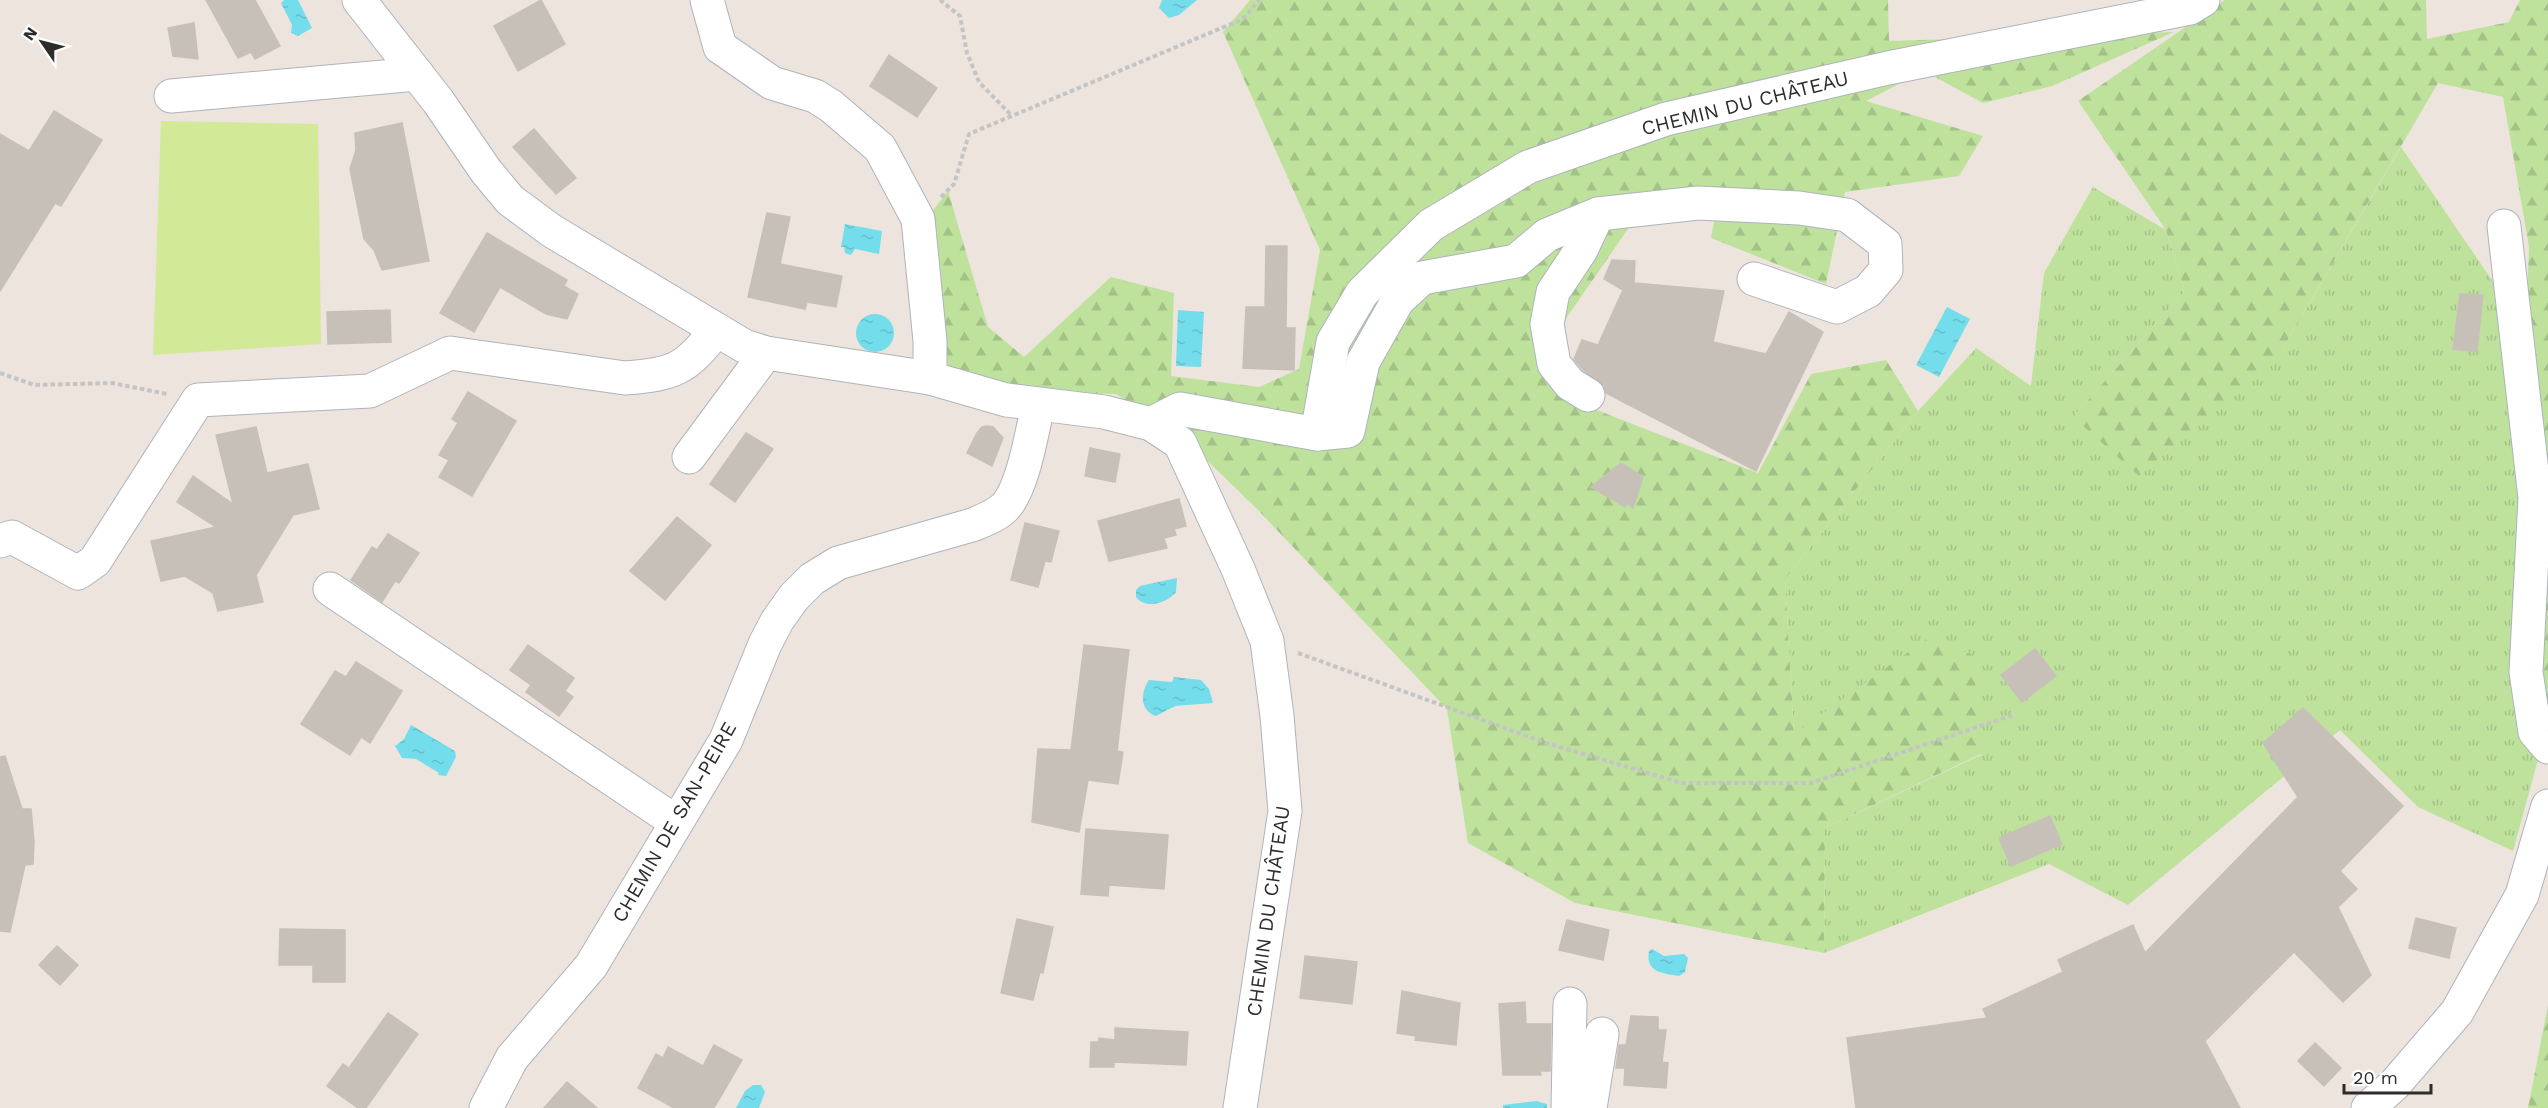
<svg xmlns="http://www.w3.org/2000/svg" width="2548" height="1108" font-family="'Work Sans',sans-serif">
<defs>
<pattern id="grass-tufts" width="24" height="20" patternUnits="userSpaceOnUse" patternTransform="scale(1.5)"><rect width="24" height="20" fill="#bee29c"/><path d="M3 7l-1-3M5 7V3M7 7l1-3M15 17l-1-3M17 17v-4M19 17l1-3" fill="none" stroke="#a3c287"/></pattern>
<pattern id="forest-firs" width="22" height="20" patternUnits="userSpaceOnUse" patternTransform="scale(1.5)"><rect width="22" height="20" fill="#bee29c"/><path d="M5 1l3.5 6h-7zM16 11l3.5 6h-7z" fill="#a3c287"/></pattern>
<pattern id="water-ripples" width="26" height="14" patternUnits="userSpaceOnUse" patternTransform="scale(1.5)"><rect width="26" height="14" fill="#74ddec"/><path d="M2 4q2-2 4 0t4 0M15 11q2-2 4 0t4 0" fill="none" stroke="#65becb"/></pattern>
</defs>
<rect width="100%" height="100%" fill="#ede4de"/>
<path fill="url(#grass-tufts)" d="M 2401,147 L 2526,330 L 2548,723 L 2513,851 L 2418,807 L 2340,730 L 2128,905 L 2049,864 L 1824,953 L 1825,828 L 1983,754 L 1794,734 L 1785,579 L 1918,411 L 1976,348 L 2031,386 L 2044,273 L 2093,187 L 2166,230 L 2185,291 L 2073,417 L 2283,348 Z"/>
<g fill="url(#forest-firs)">
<path d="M 1250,0 L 1888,0 L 1889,41 L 2174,32 L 2052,86 L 1983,103 L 1924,71 L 1866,101 L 1983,136 L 1959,176 L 1845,192 L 1826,284 L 1711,238 L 1716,212 L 1648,200 L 1565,320 L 1566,398 L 1758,473 L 1811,374 L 1886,360 L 1918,411 L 1785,579 L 1794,734 L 1932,635 L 1972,655 L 1983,753 L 1825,828 L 1824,953 L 1575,903 L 1468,843 L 1447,709 L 1256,508 L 1187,441 L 1116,394 L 1018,392 L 934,368 L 924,222 L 948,191 L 988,327 L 1024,357 L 1111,277 L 1174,293 L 1171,376 L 1259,387 L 1299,369 L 1320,250 L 1223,32 Z"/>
<path d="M 2225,0 L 2426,0 L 2427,39 L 2509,22 L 2520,0 L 2548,0 L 2548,721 L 2533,721 L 2526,330 L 2529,247 L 2503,97 L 2438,83 L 2283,348 L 2139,476 L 2073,417 L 2185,291 L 2166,230 L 2078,101 Z"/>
<path d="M 2548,1005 L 2548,1108 L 2528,1108 Z"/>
</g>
<path fill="#d2e998" d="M 161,121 L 318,124 L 321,344 L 153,355 Z"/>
<g fill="url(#water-ripples)">
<path d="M 284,0 L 298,0 L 312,28 L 298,36 L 291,33 L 292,25 L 281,3 Z"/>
<path d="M 1162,0 L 1197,0 L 1179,15 L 1169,18 L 1159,8 Z"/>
<path d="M 845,224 L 882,231 L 879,254 L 855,249 L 851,255 L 845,253 L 844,247 L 841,247 Z"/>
<path d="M 1947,307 L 1970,319 L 1939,377 L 1916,365 Z"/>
<path d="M 1178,310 L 1204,312 L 1201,367 L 1176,366 Z"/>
<circle cx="875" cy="333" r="19"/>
<path d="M 1177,578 L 1176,592 C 1167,603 1146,610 1136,597 L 1136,590 L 1140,586 Z"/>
<path d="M 1174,677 L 1201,680 L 1209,689 L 1213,703 L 1175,706 L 1156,716 C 1140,711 1140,693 1149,680 L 1172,682 Z"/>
<path d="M 411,725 L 455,751 L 456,757 L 446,776 L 438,775 L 439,773 L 416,759 L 402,758 L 395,746 L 404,739 Z"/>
<path d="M 1652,949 L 1664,956 L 1684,954 L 1688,958 L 1685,972 L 1679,976 C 1663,973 1645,973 1649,951 Z"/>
<path d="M 753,1085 L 761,1085 L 765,1092 L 759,1108 L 736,1108 L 745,1091 Z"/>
<path d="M 1536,1101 L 1547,1104 L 1547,1108 L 1503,1108 L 1503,1105 Z"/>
</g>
<g fill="#c6c0b9" stroke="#c8c0b8" stroke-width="1.5">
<path d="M 206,0 L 255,0 L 280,46 L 255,59 L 251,52 L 238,58 Z"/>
<path d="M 541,0 L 565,44 L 518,71 L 494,26 Z"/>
<path d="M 194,23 L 198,59 L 173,56 L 168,28 Z"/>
<path d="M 889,55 L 937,88 L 917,117 L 870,86 Z"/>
<path d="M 54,111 L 102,140 L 61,206 L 55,203 L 0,291 L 0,134 L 29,151 Z"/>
<path d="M 402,123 L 429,261 L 382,270 L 374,250 L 364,239 L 350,169 L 356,150 L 355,133 Z"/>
<path d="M 534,129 L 576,178 L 556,194 L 513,147 Z"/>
<path d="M 767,213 L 790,217 L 780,264 L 842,276 L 836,307 L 807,302 L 805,309 L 748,297 Z"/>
<path d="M 487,233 L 567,280 L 564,286 L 578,294 L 567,319 L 546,314 L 500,287 L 474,332 L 440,313 Z"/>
<path d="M 1266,246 L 1287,246 L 1286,328 L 1295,328 L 1294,370 L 1243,368 L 1246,307 L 1265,307 Z"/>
<path d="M 1612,260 L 1635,261 L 1634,283 L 1724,291 L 1713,342 L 1766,354 L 1789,312 L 1823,332 L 1756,471 L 1606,393 L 1604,386 L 1583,370 L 1574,359 L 1582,340 L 1598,345 L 1623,290 L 1604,279 Z"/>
<path d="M 2460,294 L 2483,295 L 2477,352 L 2453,349 Z"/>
<path d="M 390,310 L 391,342 L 328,344 L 327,312 Z"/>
<path d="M 468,392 L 516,421 L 472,496 L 439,477 L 449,460 L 439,455 L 458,423 L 452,419 Z"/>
<path d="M 987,426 L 993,427 L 1003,438 L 992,466 L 967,453 L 977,433 L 982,427 Z"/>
<path d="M 256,427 L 267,473 L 308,464 L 319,509 L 293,515 L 256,575 L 263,602 L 218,611 L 213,593 L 185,576 L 161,581 L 151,541 L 216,527 L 177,502 L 193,476 L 233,504 L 216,435 Z"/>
<path d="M 746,433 L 773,449 L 735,502 L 710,484 Z"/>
<path d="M 1090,448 L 1120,454 L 1115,482 L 1085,476 Z"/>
<path d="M 1621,463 L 1643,477 L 1633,508 L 1627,503 L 1625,507 L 1591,487 Z"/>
<path d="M 1179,499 L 1186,526 L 1174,529 L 1176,535 L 1164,538 L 1167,548 L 1109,561 L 1098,521 Z"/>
<path d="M 677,517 L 711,545 L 665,600 L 630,571 Z"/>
<path d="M 1025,523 L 1059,531 L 1051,562 L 1045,561 L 1038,587 L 1011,580 Z"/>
<path d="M 388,534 L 419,553 L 399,583 L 395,581 L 382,602 L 351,580 L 372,547 L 377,550 Z"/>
<path d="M 528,645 L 574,678 L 565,691 L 573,697 L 559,716 L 526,692 L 531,685 L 510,670 Z"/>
<path d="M 1084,645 L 1129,650 L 1117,751 L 1123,752 L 1118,784 L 1088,780 L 1079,832 L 1032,822 L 1038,749 L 1071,750 Z"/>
<path d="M 2035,649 L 2056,676 L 2022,702 L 2001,675 Z"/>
<path d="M 356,662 L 402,691 L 370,743 L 361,737 L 350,755 L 301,724 L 335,671 L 346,677 Z"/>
<path d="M 2303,708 L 2403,806 L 2340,871 L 2357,889 L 2338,907 L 2371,975 L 2343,1002 L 2294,952 L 2205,1041 L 2240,1108 L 1856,1108 L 1847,1038 L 1987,1018 L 1983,1009 L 2063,972 L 2058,960 L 2133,925 L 2145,953 L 2298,797 L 2263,743 Z"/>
<path d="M 5,756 L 22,809 L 31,809 L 34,841 L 33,864 L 25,865 L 10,932 L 0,931 L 0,757 Z"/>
<path d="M 2050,816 L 2062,844 L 2011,866 L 1999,838 Z"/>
<path d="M 1086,829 L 1168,835 L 1164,889 L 1109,885 L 1108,896 L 1081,894 Z"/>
<path d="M 2416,918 L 2456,928 L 2449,958 L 2409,948 Z"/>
<path d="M 1017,919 L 1053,927 L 1043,973 L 1040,972 L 1033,1000 L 1001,993 Z"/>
<path d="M 1567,920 L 1609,930 L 1603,960 L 1559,950 Z"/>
<path d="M 280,929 L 345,930 L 345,982 L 313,982 L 313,965 L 279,965 Z"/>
<path d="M 57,946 L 78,965 L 60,985 L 39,965 Z"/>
<path d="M 1305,956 L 1357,962 L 1352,1004 L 1300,998 Z"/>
<path d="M 1402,991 L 1460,1003 L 1456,1045 L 1415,1040 L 1416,1036 L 1397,1033 Z"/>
<path d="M 1525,1002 L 1526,1024 L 1551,1024 L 1550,1071 L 1540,1071 L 1541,1075 L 1503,1075 L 1499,1004 Z"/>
<path d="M 388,1013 L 418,1034 L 366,1108 L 358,1108 L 327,1086 L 343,1064 L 349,1068 Z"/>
<path d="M 1631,1016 L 1658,1017 L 1658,1030 L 1666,1030 L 1662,1062 L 1668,1063 L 1666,1088 L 1624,1085 L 1625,1068 L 1616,1068 L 1619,1045 L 1626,1045 Z"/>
<path d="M 1115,1028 L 1188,1032 L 1186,1065 L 1114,1062 L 1114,1067 L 1090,1067 L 1091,1042 L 1099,1042 L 1099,1038 L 1115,1040 Z"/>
<path d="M 2315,1043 L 2341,1068 L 2324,1086 L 2298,1061 Z"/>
<path d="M 714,1045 L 742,1060 L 714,1108 L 674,1108 L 638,1088 L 656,1054 L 663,1058 L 668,1047 L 703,1066 Z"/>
<path d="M 567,1082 L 597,1108 L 544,1108 Z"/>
</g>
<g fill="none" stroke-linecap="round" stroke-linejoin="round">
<g stroke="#aeb3bc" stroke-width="35">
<g id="minor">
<path d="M 359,0 L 438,101 L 486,171 L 510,200 L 552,231 L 744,346 L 766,353 L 930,378 L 1006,400 L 1104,412 L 1151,424 L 1180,443 L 1238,569 L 1267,641 L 1277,716 L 1285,811 L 1240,1108"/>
<path d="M 707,0 L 720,47 L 772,83 L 815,96 L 831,106 L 880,148 L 918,219 L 930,341 L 930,378"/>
<path d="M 171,96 L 417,74"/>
<path d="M 2504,226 L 2535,498 L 2526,672 L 2535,732 L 2548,747"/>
<path d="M 1588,395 L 1570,384 L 1554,364 L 1547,324 L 1553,292 L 1581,250 L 1598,214"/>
<path d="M 1151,424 L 1180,409 L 1317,434 L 1333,342 L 1362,293 L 1431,225 L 1528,167 L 1666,119 L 1888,68 L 2190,8 L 2203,0"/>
<path d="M 1317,434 L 1348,431 L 1363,362 L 1398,300 L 1422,278 L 1516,261 L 1547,235 L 1598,214 L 1698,203 L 1799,208 L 1847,215 L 1885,244 L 1886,270 L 1868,291 L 1837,307 L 1754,279"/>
<path d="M 689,457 L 766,353"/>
<path d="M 0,541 L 12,537 L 78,573 L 95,561 L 198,400 L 370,391 L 450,353 L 625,378 C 674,374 686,370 716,330"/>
<path d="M 330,589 L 676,822"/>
<path d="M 486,1108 L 512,1058 L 591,966 L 726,740 L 765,644 L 777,621 L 794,597 L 812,579 L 838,563 L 972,525 C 984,520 996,516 1005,507 C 1023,488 1032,432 1038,405"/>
<path d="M 1568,1108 L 1570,1004"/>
<path d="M 1590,1108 L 1602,1034"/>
<path d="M 2368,1108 L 2394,1085 L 2457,1012 L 2522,895 L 2548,806"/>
</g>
</g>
<g stroke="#c4c4c4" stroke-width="4" stroke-dasharray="4.5 3" stroke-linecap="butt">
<path d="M 940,0 L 960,16 L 967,53 L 979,82 L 1011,115"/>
<path d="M 941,197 L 954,184 L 969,134 L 1243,19 L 1259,0"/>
<path d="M 0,373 L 34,385 L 112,383 L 167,394"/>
<path d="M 1298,653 L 1546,743 L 1682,783 L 1811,783 L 2013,715"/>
</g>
<use href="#minor" stroke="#fff" stroke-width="33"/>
</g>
<g text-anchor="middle" stroke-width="4.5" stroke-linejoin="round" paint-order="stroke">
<g font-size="20" fill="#2c2c2c" stroke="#fff">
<text transform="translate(1745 103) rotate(-14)" y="7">CHEMIN DU CHÂTEAU</text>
<text transform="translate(674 822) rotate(-60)" y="7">CHEMIN DE SAN-PEIRE</text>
<text transform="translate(1268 911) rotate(-82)" y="7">CHEMIN DU CHÂTEAU</text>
</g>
</g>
<g transform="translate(42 42) rotate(305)" stroke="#ffffff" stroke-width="4.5" paint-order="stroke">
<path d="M0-4.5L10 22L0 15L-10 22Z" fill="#2c2c2c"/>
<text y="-9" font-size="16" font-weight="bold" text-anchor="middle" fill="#2c2c2c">N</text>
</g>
<path d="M2344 1084v9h87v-9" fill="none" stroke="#2c2c2c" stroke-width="3"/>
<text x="2353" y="1084" font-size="18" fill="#2c2c2c" stroke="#ffffff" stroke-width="4.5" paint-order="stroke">20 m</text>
</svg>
